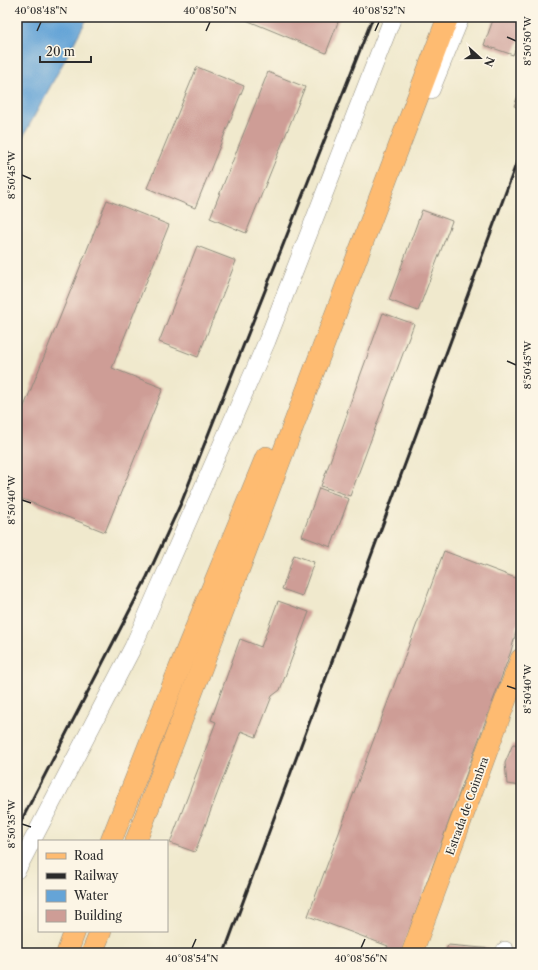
<svg xmlns="http://www.w3.org/2000/svg" width="538" height="970" font-family="'Libre Caslon Text',serif">
<rect width="100%" height="100%" fill="#fcf5e5"/>
<filter id="ink" filterUnits="userSpaceOnUse"><feTurbulence type="fractalNoise" baseFrequency=".025" numOctaves="2"/><feDisplacementMap in="SourceGraphic" scale="8" xChannelSelector="R" yChannelSelector="G"/><feConvolveMatrix kernelMatrix="1 2 1 2 8 2 1 2 1" color-interpolation-filters="sRGB"/></filter>
<filter id="wash" filterUnits="userSpaceOnUse"><feTurbulence type="fractalNoise" baseFrequency=".012" numOctaves="4" result="noise"/><feDisplacementMap in="SourceGraphic" scale="16" xChannelSelector="R" yChannelSelector="G"/><feGaussianBlur stdDeviation="0.9" result="paint"/><feColorMatrix in="noise" values="0 0 0 0 0 0 0 0 0 0 0 0 0 0 0 0 0 1.4 0 .05"/><feComposite in="paint" operator="in"/></filter>
<g filter="url(#wash)">
<rect width="100%" height="100%" fill="#f0e9cd"/>
<path fill="#65a4d7" stroke="#486881" d="M 17,17 L 88,17 L 17,148 Z"/>
<g id="blocks">
<g fill="#ce9d96">
<path d="M 239,17 L 340,17 L 326,53 Z"/>
<path d="M 494,17 L 521,17 L 521,36 L 513,55 L 484,45 Z"/>
<path d="M 197,67 L 244,86 L 195,208 L 147,188 Z"/>
<path d="M 268,72 L 305,87 L 246,233 L 210,218 Z"/>
<path d="M 521,88 L 521,109 L 514,106 Z"/>
<path d="M 107,200 L 169,225 L 112,368 L 163,388 L 105,532 L 17,497 L 17,424 Z"/>
<path d="M 422,210 L 452,221 L 418,311 L 389,300 Z"/>
<path d="M 197,246 L 236,261 L 198,357 L 159,342 Z"/>
<path d="M 383,313 L 414,324 L 350,496 L 321,486 L 348,412 L 347,412 Z"/>
<path d="M 319,488 L 349,499 L 331,547 L 302,536 Z"/>
<path d="M 444,551 L 521,580 L 521,613 L 511,651 L 401,953 L 385,953 L 388,946 L 308,916 Z"/>
<path d="M 294,555 L 314,562 L 302,596 L 282,589 Z"/>
<path d="M 278,601 L 309,612 L 280,690 L 272,696 L 256,737 L 241,731 L 195,852 L 170,843 L 216,722 L 211,720 L 240,639 L 261,647 Z"/>
<path d="M 513,744 L 521,745 L 521,786 L 507,784 L 505,763 Z"/>
<path d="M 448,945 L 505,950 L 504,953 L 445,953 Z"/>
</g>
</g>
</g>
<g filter="url(#ink)">
<use href="#blocks" fill-opacity="0" stroke="#8e8a7c" stroke-width="1"/>
<g fill="none" stroke-linecap="round" stroke-linejoin="round">
<g stroke="#8e8a7c" stroke-width="18">
<g id="minor">
<path d="M 431,90 L 461,17"/>
<path d="M 17,870 L 133,647 L 267,341 L 393,17"/>
<path d="M 504,953 L 505,950"/>
</g>
</g>
<g stroke="#8e8a7c" stroke-width="22">
<g id="major">
<path d="M 111,841 L 189,644 L 266,457"/>
<path d="M 136,841 L 448,17"/>
<path d="M 67,953 L 75,931"/>
<path d="M 92,953 L 101,931"/>
<path d="M 412,953 L 521,659"/>
</g>
</g>
<use href="#minor" stroke="#fff" stroke-width="17"/>
<use href="#major" stroke="#febb71" stroke-width="21"/>
<g stroke="#2b2b2b" stroke-width="3">
<path d="M 17,829 L 147,577 L 182,501 L 373,17"/>
<path d="M 224,953 L 521,151"/>
</g>
</g>
</g>
<path fill="none" stroke="#2b2b2b" stroke-width="1.5" d="M 37,31 L 41,22M 206,31 L 210,22M 375,31 L 379,22M 507,37 L 516,41M 22,175 L 31,179M 507,361 L 516,365M 22,500 L 31,503M 507,686 L 516,689M 22,824 L 31,827M 192,948 L 196,939M 361,948 L 365,939"/>
<g text-anchor="middle" stroke-width="3.5" stroke-linejoin="round" paint-order="stroke">
<g font-size="11" fill="#2b2b2b" stroke="#fcf5e5">
<text transform="translate(467 806) rotate(-70)" y="4">Estrada de Coimbra</text>
</g>
</g>
<rect width="538" height="970" fill="none" stroke="#fcf5e5" stroke-width="44"/>
<rect x="38" y="840" width="130" height="92" fill="#fcf5e5" stroke="#a8a49b"/>
<rect x="46" y="853" width="20" height="6" fill="#febb71" stroke="#a8a49b"/>
<text x="74" y="860" font-size="12" fill="#2b2b2b">Road</text>
<rect x="46" y="873" width="20" height="6" fill="#2b2b2b" stroke="#a8a49b"/>
<text x="74" y="880" font-size="12" fill="#2b2b2b">Railway</text>
<rect x="46" y="890" width="20" height="12" fill="#65a4d7" stroke="#a8a49b"/>
<text x="74" y="900" font-size="12" fill="#2b2b2b">Water</text>
<rect x="46" y="910" width="20" height="12" fill="#ce9d96" stroke="#a8a49b"/>
<text x="74" y="920" font-size="12" fill="#2b2b2b">Building</text>
<g transform="translate(480 58) rotate(111)" stroke="#fcf5e5" stroke-width="3" paint-order="stroke">
<path d="M0-3L7 15L0 10L-7 15Z" fill="#2b2b2b"/>
<text y="-6" font-size="11" font-weight="bold" text-anchor="middle" fill="#2b2b2b">N</text>
</g>
<path d="M40 56v6h51v-6" fill="none" stroke="#2b2b2b" stroke-width="2"/>
<text x="46" y="56" font-size="12" fill="#2b2b2b" stroke="#fcf5e5" stroke-width="3" paint-order="stroke">20 m</text>
<rect x="22" y="22" width="494" height="926" fill="none" stroke="#2b2b2b" stroke-width="1.5"/>
<g font-size="10" text-anchor="middle" fill="#2b2b2b">
<text x="41" y="14">40°08'48"N</text>
<text x="210" y="14">40°08'50"N</text>
<text x="379" y="14">40°08'52"N</text>
<text transform="translate(527 41) rotate(-90)" y="4">8°50'50"W</text>
<text transform="translate(11 175) rotate(-90)" y="4">8°50'45"W</text>
<text transform="translate(527 365) rotate(-90)" y="4">8°50'45"W</text>
<text transform="translate(11 500) rotate(-90)" y="4">8°50'40"W</text>
<text transform="translate(527 689) rotate(-90)" y="4">8°50'40"W</text>
<text transform="translate(11 824) rotate(-90)" y="4">8°50'35"W</text>
<text x="192" y="962">40°08'54"N</text>
<text x="361" y="962">40°08'56"N</text>
</g>
</svg>
